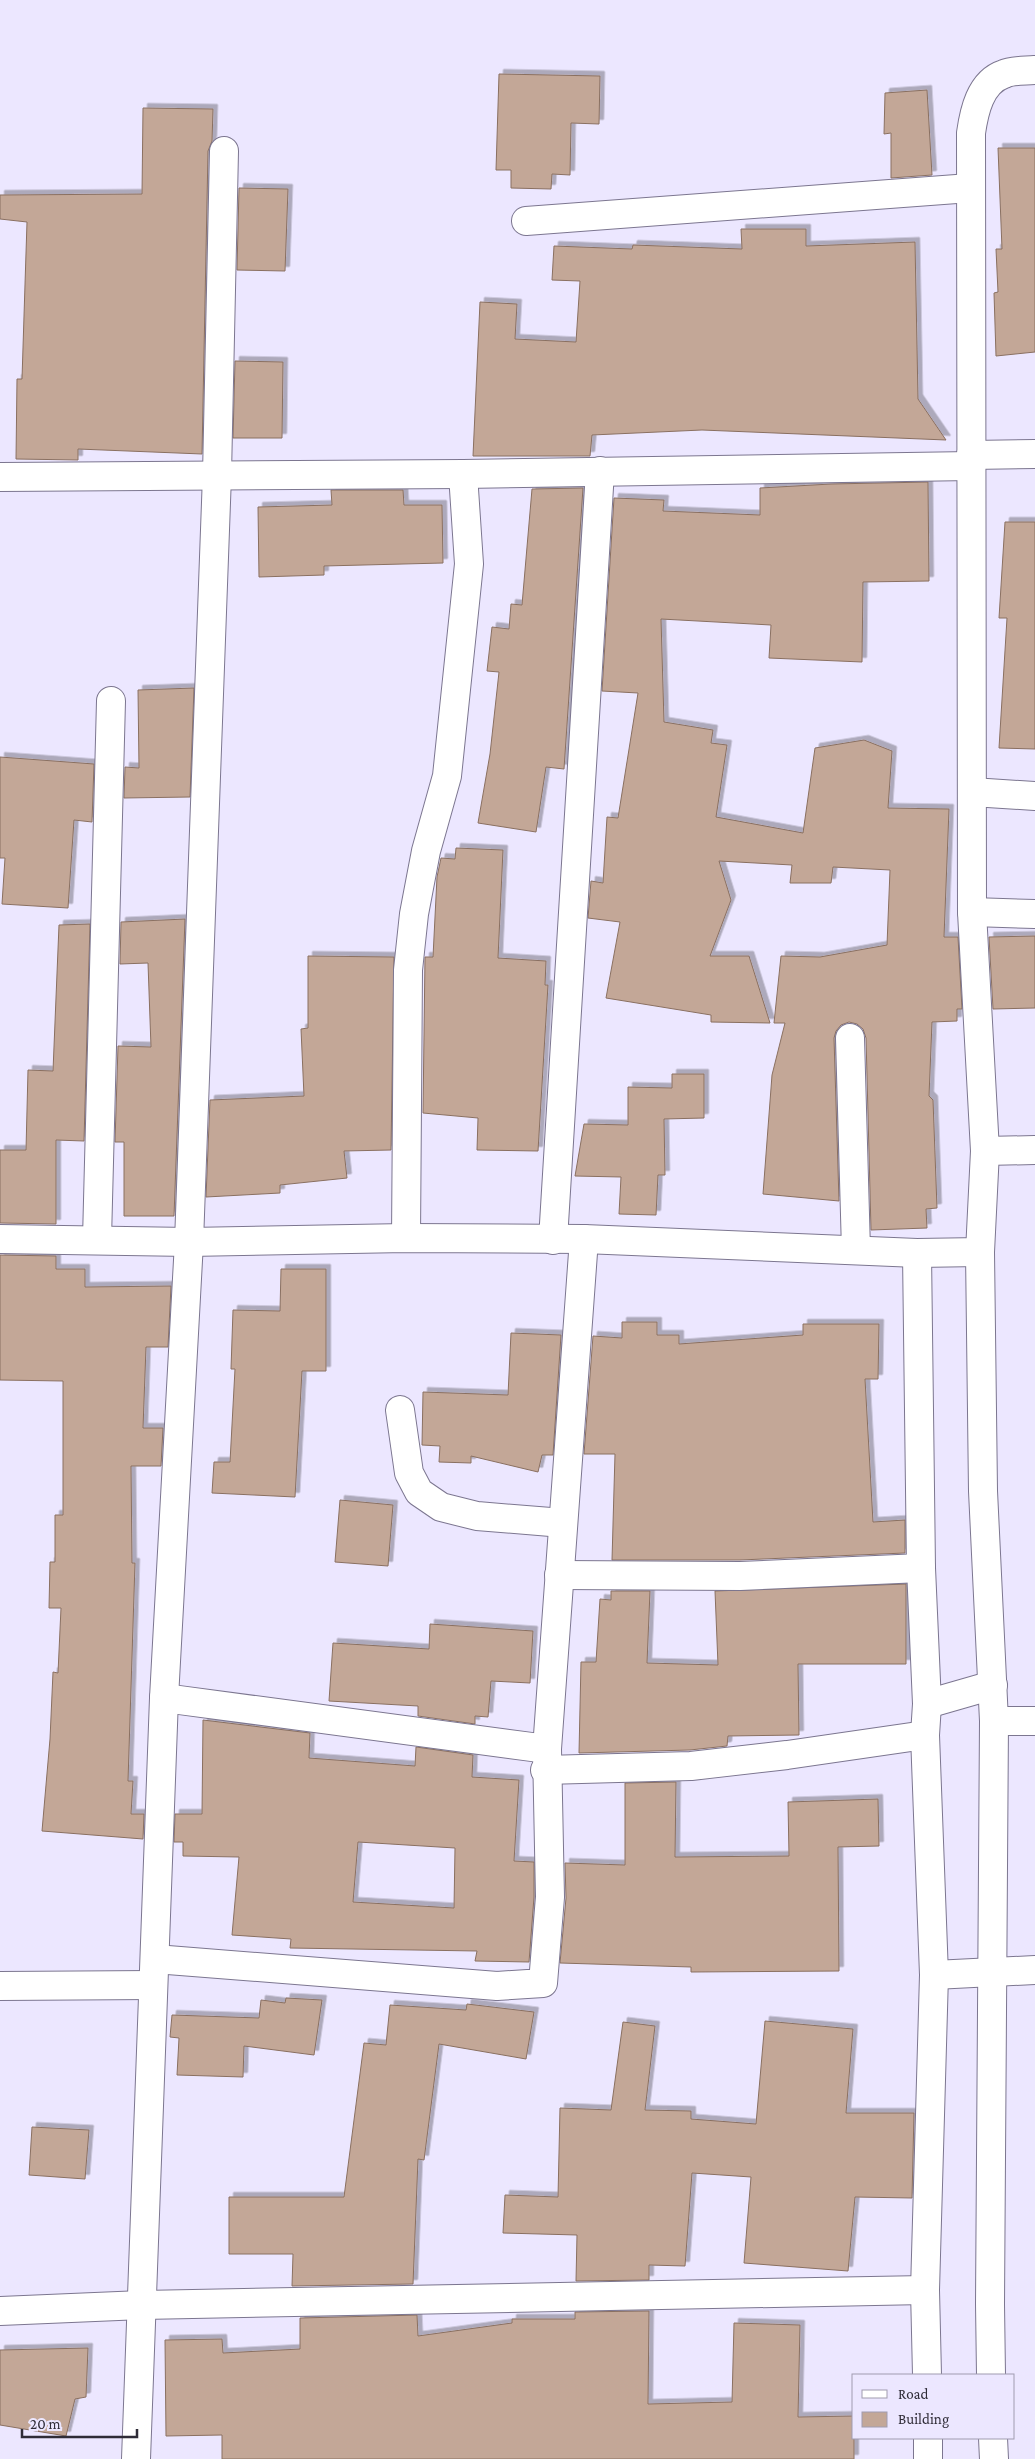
<svg xmlns="http://www.w3.org/2000/svg" width="1035" height="2459" font-family="'Crimson Pro',serif">
<defs>
<filter id="shadow"><feDropShadow dx="4.5" dy="-4.5" stdDeviation="0" flood-color="#0004"/></filter>
</defs>
<rect width="100%" height="100%" fill="#ece7ff"/>
<g fill="#c3a797" stroke="#8a7061" fill-rule="evenodd" filter="url(#shadow)">
<path d="M 499,74 L 600,76 L 599,124 L 571,123 L 570,175 L 552,174 L 551,189 L 511,188 L 511,170 L 496,170 Z"/>
<path d="M 927,90 L 932,175 L 891,178 L 891,133 L 884,134 L 885,93 Z"/>
<path d="M 143,108 L 213,109 L 212,141 L 208,151 L 202,454 L 78,449 L 78,460 L 16,459 L 17,379 L 22,379 L 27,222 L 0,219 L 0,195 L 142,194 Z"/>
<path d="M 998,148 L 1035,148 L 1035,352 L 996,356 L 994,293 L 998,292 L 996,249 L 1002,249 Z"/>
<path d="M 239,188 L 288,189 L 285,271 L 237,270 Z"/>
<path d="M 741,229 L 806,229 L 806,246 L 915,242 L 918,399 L 946,440 L 702,430 L 592,435 L 590,456 L 473,456 L 480,302 L 517,304 L 515,339 L 576,342 L 580,281 L 552,280 L 554,246 L 632,249 L 633,245 L 742,249 Z"/>
<path d="M 235,361 L 283,362 L 282,438 L 233,438 Z"/>
<path d="M 928,482 L 929,581 L 863,582 L 862,662 L 769,658 L 771,625 L 661,619 L 664,722 L 713,730 L 711,743 L 727,745 L 716,817 L 803,833 L 815,748 L 864,740 L 892,751 L 888,808 L 949,809 L 944,937 L 958,937 L 962,1009 L 957,1009 L 957,1021 L 932,1022 L 929,1096 L 933,1100 L 937,1208 L 926,1209 L 927,1228 L 871,1230 L 866,1038 L 863,1029 L 857,1024 L 849,1022 L 841,1025 L 836,1031 L 834,1038 L 839,1201 L 763,1194 L 772,1075 L 785,1023 L 774,1023 L 781,956 L 820,957 L 887,945 L 890,870 L 833,867 L 831,883 L 790,883 L 792,865 L 719,861 L 731,900 L 710,956 L 749,956 L 770,1023 L 711,1022 L 711,1015 L 606,998 L 620,922 L 588,918 L 591,881 L 603,883 L 607,817 L 618,818 L 638,693 L 602,691 L 614,498 L 664,500 L 663,511 L 760,515 L 760,488 L 831,484 Z"/>
<path d="M 583,488 L 564,769 L 546,767 L 536,832 L 478,823 L 490,754 L 499,672 L 487,671 L 492,627 L 509,629 L 511,604 L 522,605 L 532,489 Z"/>
<path d="M 331,490 L 403,490 L 404,505 L 442,505 L 443,563 L 324,566 L 324,575 L 259,577 L 258,507 L 332,505 Z"/>
<path d="M 1005,522 L 1035,522 L 1035,749 L 999,748 L 1007,618 L 999,618 Z"/>
<path d="M 194,688 L 190,797 L 124,798 L 125,767 L 139,768 L 138,690 Z"/>
<path d="M 0,757 L 94,764 L 92,822 L 74,820 L 68,908 L 2,904 L 5,858 L 0,858 Z"/>
<path d="M 456,848 L 503,850 L 498,958 L 546,961 L 545,985 L 548,985 L 538,1151 L 477,1150 L 478,1118 L 423,1113 L 425,957 L 433,957 L 437,877 L 441,858 L 455,859 Z"/>
<path d="M 185,919 L 174,1216 L 124,1216 L 124,1142 L 115,1142 L 118,1046 L 151,1047 L 148,963 L 120,964 L 121,922 Z"/>
<path d="M 90,924 L 84,1141 L 56,1140 L 56,1224 L 0,1223 L 0,1150 L 26,1150 L 28,1070 L 53,1071 L 59,925 Z"/>
<path d="M 1035,936 L 1035,1008 L 993,1009 L 989,937 Z"/>
<path d="M 308,956 L 394,957 L 391,1150 L 344,1151 L 347,1178 L 280,1185 L 280,1193 L 206,1197 L 210,1100 L 304,1096 L 301,1029 L 308,1028 Z"/>
<path d="M 672,1074 L 704,1074 L 704,1118 L 664,1119 L 665,1175 L 658,1175 L 656,1215 L 619,1214 L 621,1177 L 575,1176 L 584,1124 L 628,1125 L 628,1087 L 672,1088 Z"/>
<path d="M 0,1255 L 56,1256 L 56,1269 L 85,1269 L 85,1287 L 171,1286 L 168,1347 L 146,1347 L 143,1428 L 163,1428 L 161,1466 L 131,1466 L 132,1563 L 135,1563 L 128,1781 L 133,1781 L 131,1814 L 144,1814 L 143,1839 L 42,1831 L 50,1739 L 53,1672 L 58,1673 L 61,1608 L 49,1608 L 50,1562 L 55,1562 L 55,1515 L 63,1515 L 63,1381 L 0,1380 Z"/>
<path d="M 281,1269 L 326,1269 L 326,1371 L 302,1371 L 295,1497 L 212,1493 L 214,1462 L 230,1462 L 235,1369 L 231,1369 L 233,1310 L 280,1311 Z"/>
<path d="M 622,1322 L 657,1322 L 657,1335 L 679,1335 L 679,1344 L 803,1335 L 803,1324 L 879,1324 L 878,1379 L 865,1379 L 873,1522 L 905,1520 L 905,1553 L 740,1560 L 612,1560 L 615,1454 L 584,1454 L 593,1336 L 622,1338 Z"/>
<path d="M 511,1333 L 561,1335 L 553,1455 L 542,1455 L 538,1472 L 471,1456 L 471,1463 L 439,1462 L 440,1446 L 422,1445 L 423,1392 L 508,1395 Z"/>
<path d="M 340,1500 L 393,1505 L 388,1566 L 335,1562 Z"/>
<path d="M 906,1584 L 906,1664 L 798,1664 L 799,1735 L 728,1736 L 727,1746 L 690,1750 L 579,1753 L 581,1662 L 596,1662 L 600,1599 L 611,1600 L 611,1591 L 650,1591 L 647,1663 L 718,1665 L 715,1591 Z"/>
<path d="M 430,1624 L 533,1631 L 530,1683 L 491,1681 L 488,1717 L 475,1716 L 475,1724 L 418,1716 L 418,1706 L 329,1701 L 333,1643 L 429,1649 Z"/>
<path d="M 203,1720 L 310,1733 L 309,1758 L 415,1766 L 416,1747 L 473,1755 L 472,1777 L 519,1780 L 514,1861 L 534,1862 L 534,1897 L 529,1962 L 475,1961 L 477,1951 L 290,1948 L 291,1939 L 232,1935 L 239,1857 L 183,1856 L 183,1842 L 174,1842 L 175,1814 L 202,1814 ZM 358,1842 L 455,1848 L 454,1908 L 353,1902 Z"/>
<path d="M 676,1782 L 675,1857 L 789,1856 L 788,1802 L 878,1799 L 879,1846 L 838,1847 L 839,1971 L 691,1972 L 691,1967 L 560,1963 L 566,1898 L 565,1863 L 625,1865 L 625,1783 Z"/>
<path d="M 286,1998 L 322,2000 L 314,2055 L 244,2046 L 243,2077 L 177,2075 L 179,2038 L 170,2037 L 172,2015 L 259,2018 L 261,2000 L 285,2003 Z"/>
<path d="M 467,2004 L 534,2012 L 526,2059 L 439,2044 L 424,2160 L 418,2159 L 413,2284 L 292,2286 L 293,2254 L 229,2254 L 229,2197 L 344,2197 L 364,2043 L 386,2045 L 390,2005 L 466,2010 Z"/>
<path d="M 765,2021 L 853,2029 L 846,2113 L 914,2113 L 912,2198 L 855,2197 L 848,2271 L 744,2263 L 751,2177 L 692,2173 L 685,2266 L 649,2265 L 649,2280 L 576,2281 L 577,2235 L 503,2233 L 505,2195 L 558,2197 L 560,2108 L 611,2110 L 623,2022 L 655,2026 L 645,2110 L 691,2111 L 691,2119 L 756,2124 Z"/>
<path d="M 32,2127 L 89,2130 L 85,2179 L 29,2175 Z"/>
<path d="M 649,2311 L 648,2404 L 732,2402 L 734,2323 L 800,2325 L 798,2417 L 854,2416 L 854,2459 L 222,2459 L 222,2435 L 166,2436 L 165,2340 L 222,2339 L 223,2353 L 300,2349 L 300,2318 L 417,2315 L 418,2336 L 512,2323 L 512,2319 L 575,2319 L 575,2312 Z"/>
<path d="M 88,2348 L 86,2397 L 75,2399 L 66,2436 L 0,2425 L 0,2350 Z"/>
</g>
<g fill="none" stroke-linecap="round" stroke-linejoin="round">
<g stroke="#7c7690" stroke-width="30">
<g id="street">
<path d="M 526,221 L 970,188"/>
<path d="M 971,455 L 1035,454"/>
<path d="M 0,477 L 463,474 L 971,466"/>
<path d="M 972,792 L 1035,796"/>
<path d="M 972,912 L 1035,914"/>
<path d="M 850,1038 L 856,1250"/>
<path d="M 985,1151 L 1035,1150"/>
<path d="M 406,1238 L 408,970 L 414,914 L 426,851 L 447,776 L 469,564 L 463,474"/>
<path d="M 0,1239 L 189,1242 L 406,1238 L 584,1239 L 917,1253 L 980,1252 L 985,1151 L 972,912 L 971,133 C 974,112 980,82 1004,74 C 1012,70 1026,71 1035,70"/>
<path d="M 97,1239 L 111,701"/>
<path d="M 553,1240 L 600,471"/>
<path d="M 980,1252 L 983,1491 L 994,1721 L 990,2304 L 991,2375"/>
<path d="M 917,1253 L 921,1568 L 927,1704 L 925,1735 L 934,1975 L 925,2290 L 927,2375"/>
<path d="M 400,1410 L 409,1473 L 419,1492 L 441,1507 L 477,1516 L 563,1523"/>
<path d="M 559,1575 L 740,1576 L 921,1568"/>
<path d="M 164,1698 L 547,1749"/>
<path d="M 927,1704 L 993,1685"/>
<path d="M 994,1721 L 1035,1721"/>
<path d="M 545,1770 L 691,1766 L 787,1755 L 925,1735"/>
<path d="M 155,1959 L 497,1986 L 543,1983 L 550,1897 L 547,1749 L 584,1239"/>
<path d="M 934,1975 L 1035,1970"/>
<path d="M 0,1986 L 153,1985"/>
<path d="M 0,2311 L 142,2305 L 925,2290"/>
<path d="M 928,2438 L 928,2459"/>
<path d="M 993,2438 L 994,2459"/>
<path d="M 136,2459 L 164,1698 L 189,1242 L 217,475 L 224,151"/>
</g>
</g>
<use href="#street" stroke="#fff" stroke-width="28"/>
</g>
<rect x="852" y="2374" width="162" height="65" fill="#ece7ff" stroke="#a09caf"/>
<rect x="862" y="2390" width="25" height="8" fill="#ffffff" stroke="#a09caf"/>
<text x="898" y="2399" font-size="15" fill="#2f2c37">Road</text>
<rect x="862" y="2412" width="25" height="15" fill="#c3a797" stroke="#a09caf"/>
<text x="898" y="2424" font-size="15" fill="#2f2c37">Building</text>
<path d="M22 2429v8h115v-8" fill="none" stroke="#2f2c37" stroke-width="2.5"/>
<text x="30" y="2429" font-size="15" fill="#2f2c37" stroke="#ece7ff" stroke-width="4" paint-order="stroke">20 m</text>
</svg>
